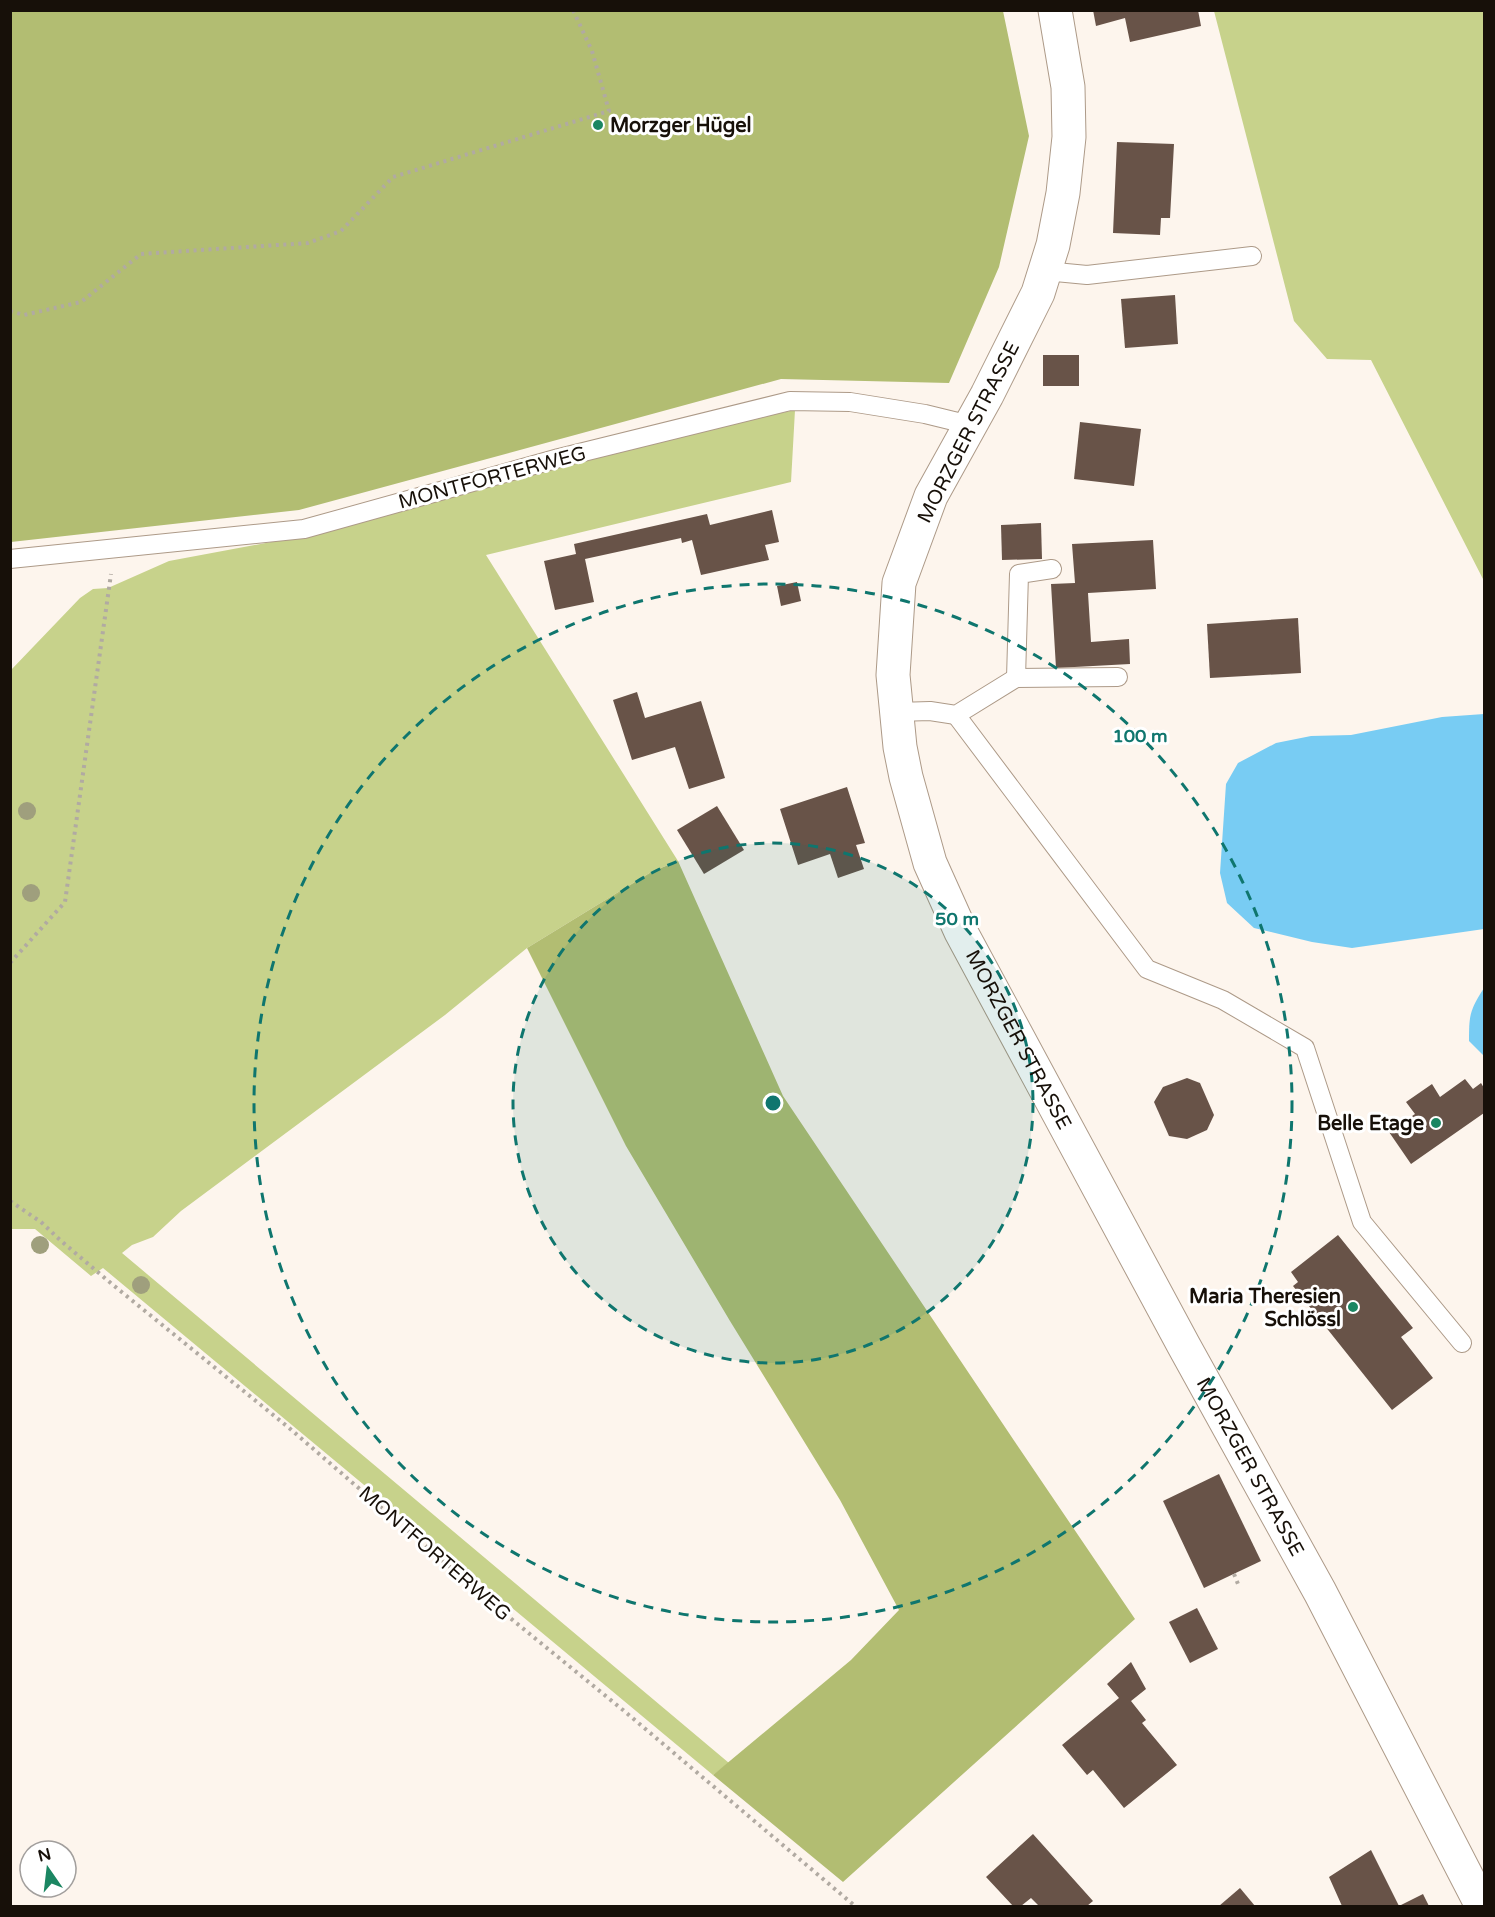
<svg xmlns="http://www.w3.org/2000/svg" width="1495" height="1917" font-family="'Varela Round',sans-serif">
<rect width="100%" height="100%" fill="#fdf5ed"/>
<g fill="#c7d28b">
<path d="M 1214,11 L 1484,11 L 1484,581 L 1371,360 L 1327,359 L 1294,321 Z"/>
<path d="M 795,410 L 791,482 L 486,555 L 678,861 L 651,872 L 527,948 L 445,1015 L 181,1211 L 153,1237 L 132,1245 L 122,1253 L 729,1763 L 713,1775 L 103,1268 L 91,1276 L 35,1229 L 11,1229 L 11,670 L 80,598 L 93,589 L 108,588 L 169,561 L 271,542 L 391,514 L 637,443 Z"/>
</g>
<g fill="#b2bd72">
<path d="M 10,11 L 1003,11 L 1029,136 L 999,267 L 949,383 L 781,379 L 299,510 L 11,542 Z"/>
<path d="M 678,861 L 783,1096 L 1015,1442 L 1135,1619 L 843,1882 L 713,1775 L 851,1660 L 899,1610 L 840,1500 L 730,1321 L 626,1146 L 527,948 L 651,872 Z"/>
</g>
<g fill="#78ccf3">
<path d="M 1484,714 L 1484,929 L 1352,948 L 1312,942 L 1254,928 L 1227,903 L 1220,873 L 1226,784 L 1238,763 L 1276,743 L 1311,736 L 1351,735 L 1442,717 Z"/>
<path d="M 1484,988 L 1484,1056 L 1469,1041 C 1469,1014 1470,1010 1484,988 Z"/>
</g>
<g fill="#685348">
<path d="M 1093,10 L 1198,10 L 1201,26 L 1130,42 L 1125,18 L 1096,26 Z"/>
<path d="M 1117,142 L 1174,144 L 1170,218 L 1161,218 L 1160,235 L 1113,233 Z"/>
<path d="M 1175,295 L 1178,344 L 1125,348 L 1121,299 Z"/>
<rect x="1043" y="355" width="36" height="31"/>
<path d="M 1080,422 L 1141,429 L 1134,486 L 1074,479 Z"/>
<path d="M 772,510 L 779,542 L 765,545 L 769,560 L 701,575 L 692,540 L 682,543 L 681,538 L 585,559 L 594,602 L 555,610 L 544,561 L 576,554 L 574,544 L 707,514 L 710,525 Z"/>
<path d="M 1041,523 L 1042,559 L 1002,560 L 1001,525 Z"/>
<path d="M 1153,540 L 1156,589 L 1088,593 L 1091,642 L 1129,639 L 1130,664 L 1056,668 L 1051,584 L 1075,583 L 1072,544 Z"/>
<path d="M 797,582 L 801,601 L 781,606 L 777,586 Z"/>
<path d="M 1298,618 L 1301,673 L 1210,678 L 1207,624 Z"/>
<path d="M 637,692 L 645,718 L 701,701 L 725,778 L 689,789 L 675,747 L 632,760 L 613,700 Z"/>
<path d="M 847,787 L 865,843 L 856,845 L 864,869 L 838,878 L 830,854 L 798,865 L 780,809 Z"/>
<path d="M 717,806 L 744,850 L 704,874 L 677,830 Z"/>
<path d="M 1187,1078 L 1200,1083 L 1214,1115 L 1207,1130 L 1187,1139 L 1169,1136 L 1154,1102 L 1163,1087 Z"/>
<path d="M 1465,1079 L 1473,1089 L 1481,1083 L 1484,1088 L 1484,1103 L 1483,1104 L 1484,1113 L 1411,1164 L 1389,1132 L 1415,1114 L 1406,1102 L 1432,1084 L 1440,1097 Z"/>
<path d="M 1338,1235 L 1413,1328 L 1401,1337 L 1433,1378 L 1392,1410 L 1293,1286 L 1298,1282 L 1291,1272 Z"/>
<path d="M 1219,1474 L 1261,1561 L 1204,1588 L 1163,1501 Z"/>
<path d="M 1197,1608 L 1218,1649 L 1190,1663 L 1169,1622 Z"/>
<path d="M 1131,1662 L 1146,1689 L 1131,1701 L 1146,1720 L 1142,1723 L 1177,1765 L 1124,1808 L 1093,1770 L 1087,1775 L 1062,1745 L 1119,1698 L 1107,1684 Z"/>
<path d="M 1033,1834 L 1093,1901 L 1087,1906 L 1039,1906 L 1031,1898 L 1021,1906 L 1013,1906 L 986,1877 Z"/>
<path d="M 1371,1850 L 1399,1906 L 1423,1894 L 1429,1906 L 1342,1906 L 1329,1877 Z"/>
<path d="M 1240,1888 L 1255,1906 L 1219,1906 Z"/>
</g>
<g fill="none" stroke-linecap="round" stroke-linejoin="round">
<g stroke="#ad9a88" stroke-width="20">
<g id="lane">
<path d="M 1045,271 L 1087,275 L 1252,256"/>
<path d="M 10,559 L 304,529 L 559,458 L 790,401 L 850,402 L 925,414 L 970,425"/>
<path d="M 1016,678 L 1019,574 L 1052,569"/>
<path d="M 897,712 L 930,711 L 956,715 L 1016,678 L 1118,677"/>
<path d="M 956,715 L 1147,969 L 1223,1000 L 1305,1048 L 1362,1222 L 1462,1343"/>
</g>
</g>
<g stroke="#ad9a88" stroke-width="35">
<g id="secondary">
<path id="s1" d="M 1055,10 L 1068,87 L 1069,137 L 1063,193 L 1053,245 L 1038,293 L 987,395 L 931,496 L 899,583 L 893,675 L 900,747 L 906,777 L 930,863 L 961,932 L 1184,1346 L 1320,1592 L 1482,1906"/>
</g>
</g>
<g stroke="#b1aaa2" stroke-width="4" stroke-dasharray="3 4.5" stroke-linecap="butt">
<path d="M 10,311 L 24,315 L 81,302 L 141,254 L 308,243 L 341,231 L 393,177 L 609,111 L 592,51 L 573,10"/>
<path d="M 10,963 L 65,902 L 111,574"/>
<path d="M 10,1201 L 41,1222 L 60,1240 L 113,1285 L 288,1427 L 488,1600 L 623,1710 L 855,1906"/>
<path d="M 1234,1574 L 1238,1584"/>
</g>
<use href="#lane" stroke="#fff" stroke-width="18"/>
<use href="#secondary" stroke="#fff" stroke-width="33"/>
</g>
<g fill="#9f9f7d">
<circle cx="27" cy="811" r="9"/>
<circle cx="31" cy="893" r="9"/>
<circle cx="40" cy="1245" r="9"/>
<circle cx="141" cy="1285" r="9"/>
</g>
<circle cx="773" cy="1103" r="260" fill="#0f766e" fill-opacity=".12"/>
<g fill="none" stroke="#0f766e" stroke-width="3" stroke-dasharray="10 8">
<circle cx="773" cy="1103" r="260"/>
<circle cx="773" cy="1103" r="519"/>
</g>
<g fill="#1b8662" stroke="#fff" stroke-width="2">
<circle cx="598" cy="125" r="6"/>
<circle cx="1436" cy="1123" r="6"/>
<circle cx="1353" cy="1307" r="6"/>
</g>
<g text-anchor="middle" stroke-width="6" stroke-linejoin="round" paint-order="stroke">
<g font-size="20" font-weight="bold" fill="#171009" stroke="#fff" text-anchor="end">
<text x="610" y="132" text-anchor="start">Morzger Hügel</text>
<text x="1424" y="1130">Belle Etage</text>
<text x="1341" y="1303">Maria Theresien<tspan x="1341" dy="23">Schlössl</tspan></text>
</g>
<g font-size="20" fill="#171009" stroke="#fff">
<text transform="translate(968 432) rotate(-63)" y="7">MORZGER STRASSE</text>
<text transform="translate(492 477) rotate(-15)" y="7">MONTFORTERWEG</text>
<text dy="7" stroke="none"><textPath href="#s1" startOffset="1092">MORZGER STRASSE</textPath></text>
<text dy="7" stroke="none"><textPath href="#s1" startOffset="1578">MORZGER STRASSE</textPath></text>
<text transform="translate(435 1553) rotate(41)" y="7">MONTFORTERWEG</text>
</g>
</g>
<circle cx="773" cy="1103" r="9" fill="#0f766e" stroke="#fff" stroke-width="3"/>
<g font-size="18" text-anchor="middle" font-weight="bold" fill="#0f766e" stroke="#fff" stroke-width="6" stroke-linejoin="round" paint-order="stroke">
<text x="1140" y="742">100 m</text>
<text x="957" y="925">50 m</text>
</g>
<rect width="1495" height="1917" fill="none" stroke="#171009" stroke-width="24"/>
<g transform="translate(48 1869) rotate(346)"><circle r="28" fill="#ffffff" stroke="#a29f9d" stroke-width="1.5"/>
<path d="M0-4.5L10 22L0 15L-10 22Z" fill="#1b8662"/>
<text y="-9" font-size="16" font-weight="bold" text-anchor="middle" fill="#171009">N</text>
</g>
</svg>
